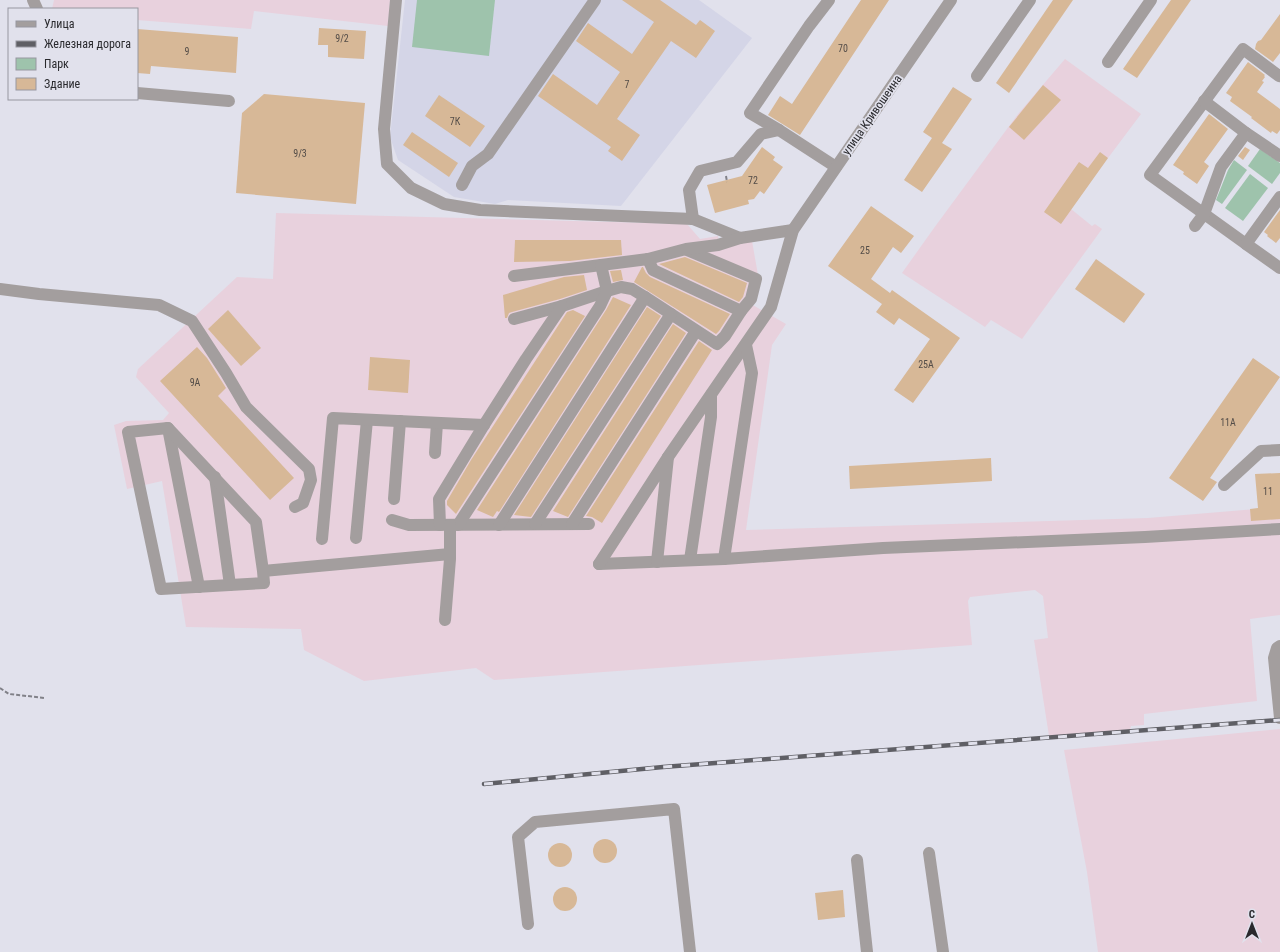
<svg xmlns="http://www.w3.org/2000/svg" width="1280" height="952" font-family="'Roboto Condensed',sans-serif">
<rect width="100%" height="100%" fill="#e1e1ec"/>
<path fill="#d4d5e7" d="M 405,0 L 699,0 L 752,38 L 621,206 L 508,200 L 495,204 L 454,197 L 398,160 L 390,137 Z"/>
<g fill="#e8d1dd">
<path d="M 54,0 L 390,0 L 388,26 L 254,11 L 251,29 L 137,20 L 137,9 L 52,9 Z"/>
<path d="M 1065,59 L 1141,114 L 1108,158 L 1071,209 L 1092,226 L 1095,224 L 1102,229 L 1022,339 L 991,320 L 985,327 L 902,273 L 934,228 L 1018,114 Z"/>
<path d="M 276,213 L 687,224 L 700,239 L 718,236 L 720,247 L 752,241 L 758,275 L 751,304 L 786,324 L 772,345 L 746,530 L 1148,518 L 1280,507 L 1280,615 L 1250,619 L 1257,701 L 1144,714 L 1144,725 L 1131,726 L 1130,730 L 1049,736 L 1034,640 L 1048,638 L 1043,596 L 1035,590 L 970,597 L 968,601 L 972,645 L 494,680 L 476,668 L 364,681 L 304,650 L 301,629 L 186,627 L 162,481 L 127,489 L 114,425 L 126,421 L 163,420 L 169,413 L 136,377 L 138,369 L 237,277 L 273,279 Z"/>
<path d="M 1280,729 L 1280,952 L 1098,952 L 1087,872 L 1064,750 Z"/>
</g>
<g fill="#9ec3ac">
<path d="M 417,0 L 495,0 L 489,56 L 412,47 Z"/>
<path d="M 1260,149 L 1280,163 L 1280,173 L 1272,184 L 1248,166 Z"/>
<path d="M 1234,160 L 1247,170 L 1222,204 L 1216,200 L 1228,170 Z"/>
<path d="M 1250,174 L 1268,188 L 1243,221 L 1225,208 Z"/>
</g>
<g fill="#d7b897">
<path d="M 622,0 L 660,0 L 696,25 L 700,20 L 715,31 L 696,58 L 671,41 L 617,119 L 640,135 L 622,161 L 608,151 L 611,147 L 538,96 L 553,74 L 597,105 L 620,72 L 576,41 L 588,23 L 632,54 L 654,22 Z"/>
<path d="M 861,0 L 889,0 L 800,135 L 768,115 L 780,96 L 792,104 Z"/>
<path d="M 1053,0 L 1073,0 L 1009,93 L 996,83 Z"/>
<path d="M 1171,0 L 1191,0 L 1137,78 L 1123,69 Z"/>
<path d="M 1280,14 L 1280,53 L 1273,62 L 1255,49 L 1256,44 L 1258,41 L 1261,40 Z"/>
<path d="M 319,28 L 366,31 L 364,59 L 328,57 L 328,45 L 318,45 Z"/>
<path d="M 137,29 L 238,37 L 236,73 L 151,66 L 150,74 L 137,73 Z"/>
<path d="M 1248,62 L 1265,75 L 1264,76 L 1265,77 L 1262,81 L 1264,82 L 1257,92 L 1280,109 L 1280,130 L 1277,134 L 1272,131 L 1271,133 L 1251,118 L 1252,117 L 1230,101 L 1232,97 L 1226,93 Z"/>
<path d="M 1043,85 L 1061,100 L 1024,140 L 1009,127 Z"/>
<path d="M 953,87 L 972,99 L 942,143 L 952,149 L 922,192 L 904,180 L 932,138 L 923,132 Z"/>
<path d="M 264,94 L 365,103 L 356,204 L 236,193 L 242,113 Z"/>
<path d="M 439,95 L 485,126 L 470,147 L 425,116 Z"/>
<path d="M 1209,114 L 1228,129 L 1204,162 L 1209,166 L 1197,184 L 1183,174 L 1184,172 L 1173,165 Z"/>
<path d="M 412,132 L 458,163 L 449,177 L 403,145 Z"/>
<path d="M 762,147 L 775,157 L 773,160 L 783,167 L 764,194 L 760,191 L 754,199 L 748,200 L 749,204 L 715,213 L 707,185 L 742,176 Z"/>
<path d="M 1245,147 L 1250,150 L 1243,160 L 1238,156 Z"/>
<path d="M 1100,152 L 1108,158 L 1061,224 L 1044,212 L 1079,162 L 1088,168 Z"/>
<path d="M 871,206 L 914,236 L 901,253 L 893,247 L 871,279 L 890,293 L 892,290 L 960,338 L 913,403 L 894,390 L 930,339 L 899,318 L 894,325 L 876,312 L 882,304 L 828,266 Z"/>
<path d="M 1280,210 L 1280,238 L 1276,243 L 1267,236 L 1268,235 L 1264,232 Z"/>
<path d="M 515,240 L 621,240 L 622,255 L 570,261 L 514,262 Z"/>
<path d="M 685,257 L 747,283 L 743,297 L 739,302 L 659,264 Z"/>
<path d="M 1096,259 L 1145,294 L 1124,323 L 1075,289 Z"/>
<path d="M 642,267 L 643,267 L 646,273 L 650,277 L 730,314 L 719,331 L 716,334 L 634,282 Z"/>
<path d="M 621,270 L 623,280 L 613,282 L 610,271 Z"/>
<path d="M 584,275 L 587,290 L 560,299 L 512,312 L 509,313 L 507,318 L 505,318 L 503,295 L 564,277 Z"/>
<path d="M 613,297 L 631,305 L 499,512 L 497,511 L 493,517 L 477,510 L 606,310 Z"/>
<path d="M 647,307 L 661,316 L 531,517 L 514,515 Z"/>
<path d="M 228,310 L 261,348 L 241,366 L 208,329 Z"/>
<path d="M 573,310 L 585,316 L 456,514 L 447,505 L 447,501 L 471,460 L 567,312 Z"/>
<path d="M 673,324 L 686,333 L 568,517 L 553,511 Z"/>
<path d="M 699,341 L 712,350 L 602,523 L 592,517 L 586,516 Z"/>
<path d="M 197,347 L 207,358 L 226,388 L 218,396 L 294,478 L 270,500 L 160,381 Z"/>
<path d="M 370,357 L 410,360 L 408,393 L 368,390 Z"/>
<path d="M 1253,358 L 1280,377 L 1210,478 L 1217,482 L 1203,501 L 1169,478 Z"/>
<path d="M 991,458 L 992,481 L 850,489 L 849,466 Z"/>
<path d="M 1280,473 L 1280,519 L 1251,521 L 1250,509 L 1258,508 L 1255,474 Z"/>
<circle cx="605" cy="851" r="12"/>
<circle cx="560" cy="855" r="12"/>
<circle cx="565" cy="899" r="12"/>
<path d="M 843,890 L 845,917 L 818,920 L 815,893 Z"/>
</g>
<g fill="none" stroke-linecap="round" stroke-linejoin="round">
<g stroke="#818188" stroke-width="2" stroke-dasharray="4 2" stroke-linecap="butt">
<path d="M 726,176 L 727,182"/>
<path d="M 0,688 L 9,694 L 45,698"/>
</g>
<g stroke="#a39e9e" stroke-width="12">
<path d="M 33,0 L 37,9"/>
<path d="M 396,0 L 384,129 L 387,164 L 411,188 L 444,204 L 480,210 L 693,219 L 740,238 L 793,230"/>
<path d="M 1108,62 L 1151,0"/>
<path d="M 1280,75 L 1279,76 L 1243,49 L 1150,175 L 1246,244 L 1280,197"/>
<path d="M 977,76 L 1030,0"/>
<path d="M 137,93 L 229,101"/>
<path d="M 779,130 L 750,113 L 809,26 L 829,0"/>
<path d="M 1246,133 L 1280,156"/>
<path d="M 462,185 L 472,166 L 488,154 L 595,0"/>
<path d="M 693,219 L 689,190 L 700,171 L 737,162 L 761,134 L 779,130 L 836,167"/>
<path d="M 1195,226 L 1204,214 L 1221,167 L 1246,133 L 1204,101"/>
<path d="M 1246,244 L 1280,268"/>
<path d="M 648,259 L 653,270 L 741,311"/>
<path d="M 514,276 L 601,265"/>
<path d="M 0,289 L 39,294 L 159,305 L 192,321 L 226,373 L 246,407 L 309,469 L 311,480 L 303,503 L 295,507"/>
<path d="M 514,319 L 562,306 L 607,291 L 621,287 L 632,289 L 645,297 L 717,344 L 725,336 L 741,311 L 751,299 L 756,279 L 687,250"/>
<path d="M 168,428 L 199,587"/>
<path d="M 435,453 L 437,423"/>
<path d="M 668,457 L 771,307 L 793,230 L 951,0"/>
<path d="M 215,477 L 230,585"/>
<path d="M 1224,485 L 1261,451 L 1280,450"/>
<path d="M 394,499 L 400,421"/>
<path d="M 392,520 L 409,525 L 589,524"/>
<path d="M 535,524 L 671,314"/>
<path d="M 572,524 L 696,331"/>
<path d="M 440,525 L 439,499 L 484,425 L 526,359 L 562,306"/>
<path d="M 458,525 L 600,306 L 607,291 L 601,265 L 648,259 L 686,249 L 718,245 L 740,238"/>
<path d="M 499,525 L 645,297"/>
<path d="M 356,538 L 367,420"/>
<path d="M 322,539 L 333,418 L 484,425"/>
<path d="M 724,559 L 752,373 L 746,345"/>
<path d="M 690,560 L 711,417 L 711,395"/>
<path d="M 599,564 L 724,559 L 883,548 L 1145,537 L 1280,529"/>
<path d="M 599,564 L 668,457 L 657,562"/>
<path d="M 263,571 L 264,583 L 161,589 L 128,432 L 168,428 L 256,522 L 263,571 L 450,554"/>
<path d="M 445,620 L 450,559 L 450,525"/>
<path d="M 1280,646 L 1277,648 L 1274,658 L 1280,718"/>
<path d="M 929,853 L 943,952"/>
<path d="M 857,860 L 867,952"/>
<path d="M 528,924 L 518,837 L 535,822 L 674,809 L 690,952"/>
</g>
<g stroke="#5f5f65" stroke-width="4.5">
<path id="rail" d="M 484,784 L 663,767 L 1280,720"/>
</g>
<use href="#rail" stroke="#e1e1ec" stroke-width="3" stroke-dasharray="9" stroke-linecap="butt"/>
</g>
<g text-anchor="middle" stroke-width="3.5" stroke-linejoin="round" paint-order="stroke">
<g font-size="10" fill="#544d48">
<text x="342" y="42">9/2</text>
<text x="843" y="52">70</text>
<text x="187" y="55">9</text>
<text x="627" y="88">7</text>
<text x="455" y="125">7К</text>
<text x="300" y="157">9/3</text>
<text x="753" y="184">72</text>
<text x="865" y="254">25</text>
<text x="926" y="368">25А</text>
<text x="195" y="386">9А</text>
<text x="1228" y="426">11А</text>
<text x="1268" y="495">11</text>
</g>
<g font-size="12" fill="#29292d" stroke="#e1e1ec">
<text transform="translate(872 115) rotate(-55)" y="4">улица Кривошеина</text>
</g>
</g>
<rect x="8" y="8" width="130" height="92" fill="#e1e1ec" stroke="#9797a0"/>
<rect x="16" y="21" width="20" height="6" fill="#a39e9e" stroke="#9797a0"/>
<text x="44" y="28" font-size="12" fill="#29292d">Улица</text>
<rect x="16" y="41" width="20" height="6" fill="#5f5f65" stroke="#9797a0"/>
<text x="44" y="48" font-size="12" fill="#29292d">Железная дорога</text>
<rect x="16" y="58" width="20" height="12" fill="#9ec3ac" stroke="#9797a0"/>
<text x="44" y="68" font-size="12" fill="#29292d">Парк</text>
<rect x="16" y="78" width="20" height="12" fill="#d7b897" stroke="#9797a0"/>
<text x="44" y="88" font-size="12" fill="#29292d">Здание</text>
<g transform="translate(1252 924)" stroke="#e1e1ec" stroke-width="3" paint-order="stroke">
<path d="M0-3L7 15L0 10L-7 15Z" fill="#29292d"/>
<text y="-6" font-size="11" font-weight="bold" text-anchor="middle" fill="#29292d">С</text>
</g>
</svg>
